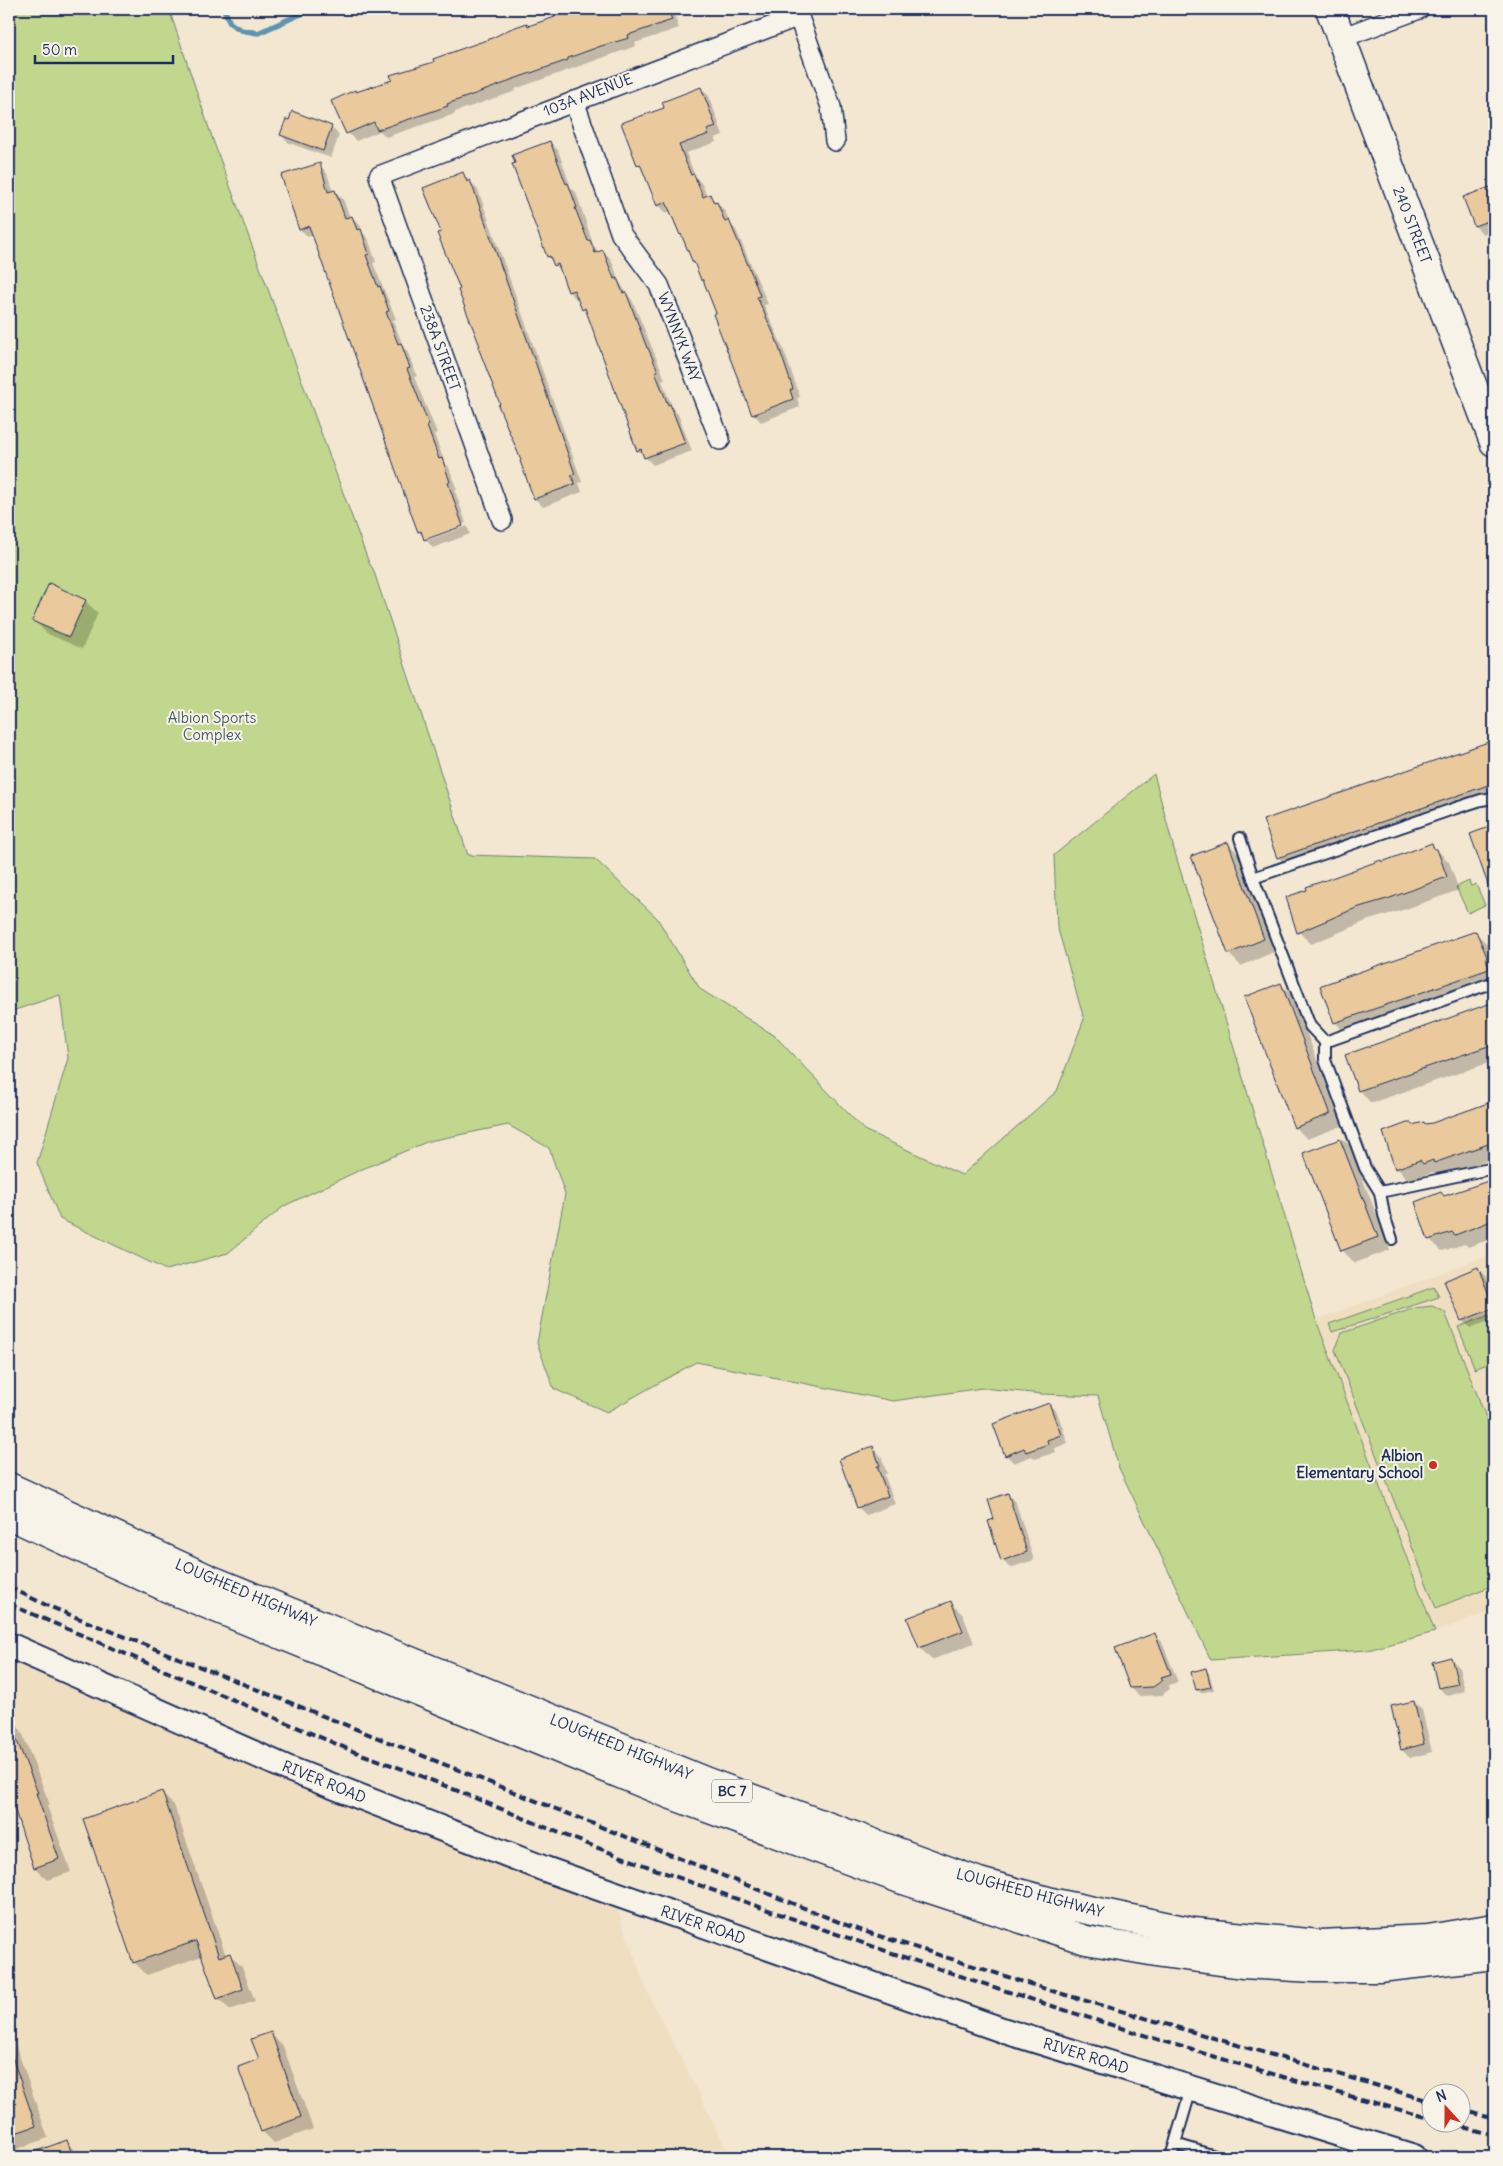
<svg xmlns="http://www.w3.org/2000/svg" width="1503" height="2166" font-family="Delius,sans-serif">
<rect width="100%" height="100%" fill="#f3e7d1"/>
<filter id="ink" filterUnits="userSpaceOnUse"><feTurbulence type="fractalNoise" baseFrequency=".02" numOctaves="2"/><feDisplacementMap in="SourceGraphic" scale="10" xChannelSelector="R" yChannelSelector="G"/><feConvolveMatrix kernelMatrix="1 2 1 2 8 2 1 2 1" color-interpolation-filters="sRGB"/></filter>
<g filter="url(#ink)">
<g fill="#f0dec1">
<path d="M 1494,1253 L 1494,1610 L 1435,1632 L 1316,1320 Z"/>
<path d="M 9,1645 L 611,1892 L 646,1989 L 731,2157 L 9,2157 Z"/>
</g>
<g fill="#c1d78d" stroke="#6e8376">
<path d="M 9,9 L 169,9 L 213,140 L 369,563 L 373,569 L 468,855 L 595,859 L 657,918 L 700,989 L 775,1036 L 864,1130 L 962,1175 L 1057,1091 L 1084,1019 L 1057,926 L 1054,855 L 1154,774 L 1173,846 L 1316,1320 L 1435,1632 L 1368,1650 L 1211,1660 L 1119,1468 L 1098,1396 L 1042,1394 L 982,1388 L 893,1401 L 696,1362 L 607,1412 L 554,1389 L 537,1343 L 565,1194 L 549,1148 L 508,1125 L 429,1141 L 360,1170 L 284,1206 L 228,1253 L 166,1270 L 60,1219 L 37,1163 L 68,1058 L 60,995 L 9,1012 Z"/>
<path d="M 1469,881 L 1471,886 L 1476,884 L 1485,905 L 1468,913 L 1456,887 Z"/>
<path d="M 1434,1287 L 1439,1297 L 1332,1332 L 1329,1324 Z"/>
<path d="M 1432,1306 L 1445,1312 L 1494,1438 L 1494,1585 L 1436,1608 L 1335,1350 L 1342,1333 L 1415,1308 Z"/>
<path d="M 1489,1315 L 1494,1327 L 1494,1361 L 1475,1369 L 1458,1327 Z"/>
</g>
<g fill="#0003">
<path d="M 581,9 L 672,9 L 679,28 L 635,43 L 636,46 L 515,89 L 516,91 L 455,112 L 455,114 L 386,137 L 380,131 L 356,141 L 348,133 L 333,102 L 393,80 L 527,25 L 529,27 Z"/>
<path d="M 701,88 L 709,96 L 723,135 L 715,138 L 716,142 L 686,153 L 696,178 L 702,184 L 707,197 L 710,196 L 725,211 L 730,223 L 736,230 L 768,304 L 764,305 L 783,348 L 800,397 L 797,398 L 800,407 L 761,422 L 753,414 L 705,282 L 684,238 L 681,234 L 671,211 L 666,213 L 658,205 L 644,170 L 638,164 L 666,108 Z"/>
<path d="M 331,127 L 339,135 L 331,158 L 289,143 L 281,135 Z"/>
<path d="M 549,142 L 558,150 L 571,188 L 576,192 L 593,244 L 599,253 L 603,251 L 611,259 L 620,283 L 633,302 L 665,379 L 662,381 L 673,409 L 678,414 L 692,451 L 653,465 L 638,450 L 589,315 L 583,309 L 579,299 L 577,300 L 569,292 L 562,272 L 548,257 Z"/>
<path d="M 319,165 L 327,173 L 333,192 L 335,191 L 343,199 L 350,218 L 352,217 L 360,225 L 363,233 L 368,238 L 376,262 L 373,263 L 396,319 L 393,320 L 404,348 L 408,353 L 417,376 L 414,377 L 437,433 L 434,434 L 445,463 L 449,467 L 457,490 L 455,491 L 466,523 L 426,538 L 428,540 L 467,526 L 470,534 L 433,548 L 419,532 L 313,235 L 308,237 L 300,229 Z"/>
<path d="M 463,174 L 478,190 L 582,482 L 579,483 L 582,492 L 543,507 L 535,499 L 521,462 L 523,461 L 482,347 L 439,234 L 442,233 Z"/>
<path d="M 1490,189 L 1494,193 L 1494,230 L 1483,234 L 1475,226 L 1465,198 Z"/>
<path d="M 85,601 L 98,613 L 82,649 L 46,633 L 34,620 Z"/>
<path d="M 1494,741 L 1494,798 L 1290,869 L 1278,857 L 1265,821 Z"/>
<path d="M 1494,826 L 1494,895 L 1472,835 Z"/>
<path d="M 1228,843 L 1240,856 L 1276,951 L 1241,966 L 1229,954 Z"/>
<path d="M 1432,845 L 1449,862 L 1459,890 L 1403,910 L 1369,920 L 1311,944 L 1299,932 Z"/>
<path d="M 1476,933 L 1488,945 L 1494,960 L 1494,983 L 1347,1035 L 1335,1022 Z"/>
<path d="M 1281,984 L 1293,997 L 1342,1126 L 1307,1139 L 1295,1127 Z"/>
<path d="M 1494,1004 L 1494,1061 L 1371,1103 L 1359,1090 L 1346,1055 Z"/>
<path d="M 1494,1102 L 1494,1158 L 1447,1175 L 1445,1172 L 1436,1176 L 1433,1172 L 1409,1181 L 1397,1168 L 1413,1126 L 1432,1124 Z"/>
<path d="M 1343,1139 L 1355,1151 L 1355,1159 L 1390,1250 L 1355,1263 L 1343,1251 L 1305,1154 Z"/>
<path d="M 1494,1180 L 1494,1238 L 1468,1247 L 1465,1244 L 1442,1251 L 1429,1239 L 1444,1197 Z"/>
<path d="M 1478,1269 L 1486,1277 L 1494,1299 L 1494,1319 L 1470,1328 L 1462,1320 Z"/>
<path d="M 1049,1404 L 1057,1412 L 1068,1443 L 1055,1448 L 1056,1452 L 1035,1459 L 1032,1456 L 1014,1463 L 1006,1455 Z"/>
<path d="M 873,1448 L 881,1456 L 887,1474 L 884,1474 L 895,1504 L 866,1515 L 858,1507 Z"/>
<path d="M 1008,1495 L 1016,1503 L 1034,1560 L 1010,1568 L 1002,1560 L 996,1520 Z"/>
<path d="M 950,1602 L 963,1615 L 974,1643 L 932,1660 L 920,1648 Z"/>
<path d="M 1154,1634 L 1162,1642 L 1178,1682 L 1169,1685 L 1170,1689 L 1162,1695 L 1139,1696 L 1131,1688 Z"/>
<path d="M 1451,1659 L 1459,1667 L 1465,1691 L 1447,1696 L 1439,1688 Z"/>
<path d="M 1205,1669 L 1209,1673 L 1214,1690 L 1201,1693 L 1197,1690 L 1193,1673 Z"/>
<path d="M 1414,1702 L 1422,1710 L 1432,1752 L 1410,1758 L 1402,1750 Z"/>
<path d="M 9,1718 L 21,1730 L 50,1805 L 47,1806 L 71,1872 L 48,1880 L 35,1868 L 9,1791 L 9,1783 L 11,1782 L 9,1775 Z"/>
<path d="M 161,1793 L 174,1805 L 226,1956 L 230,1955 L 242,1967 L 255,2001 L 230,2010 L 218,1998 L 202,1956 L 147,1975 L 134,1962 Z"/>
<path d="M 9,2026 L 48,2138 L 9,2152 Z"/>
<path d="M 271,2034 L 283,2046 L 313,2129 L 274,2143 L 262,2131 L 260,2060 Z"/>
<path d="M 66,2141 L 80,2157 L 49,2157 L 46,2149 Z"/>
</g>
<g fill="none" stroke-linecap="round" stroke-linejoin="round">
<path stroke="#5d94b0" stroke-width="5.5" d="M 224,9 L 230,23 L 241,30 L 258,33 L 312,9"/>
</g>
<g fill="#eaca9c" stroke="#1b2f5e">
<path d="M 566,9 L 668,9 L 672,20 L 628,35 L 629,38 L 601,46 L 568,58 L 568,60 L 508,81 L 508,82 L 447,104 L 448,106 L 377,130 L 374,122 L 346,134 L 331,101 L 355,90 L 356,92 L 392,80 L 390,75 L 434,62 L 433,59 L 492,38 L 510,29 L 527,23 L 528,26 L 555,17 L 553,13 Z"/>
<path d="M 701,87 L 716,127 L 707,130 L 709,134 L 679,145 L 691,175 L 694,174 L 703,197 L 710,194 L 714,203 L 717,202 L 725,222 L 729,220 L 753,277 L 760,296 L 757,297 L 776,339 L 793,389 L 790,390 L 793,399 L 752,415 L 713,314 L 716,313 L 703,280 L 701,280 L 694,262 L 693,263 L 681,234 L 680,235 L 666,202 L 657,206 L 640,164 L 637,165 L 621,123 L 664,108 L 662,102 Z"/>
<path d="M 292,111 L 332,126 L 323,151 L 280,135 L 286,119 L 289,120 Z"/>
<path d="M 550,141 L 566,184 L 568,183 L 577,208 L 575,208 L 588,241 L 590,240 L 595,253 L 603,250 L 614,279 L 617,278 L 623,293 L 626,292 L 647,348 L 648,348 L 658,371 L 655,372 L 668,405 L 670,404 L 685,443 L 644,458 L 641,449 L 637,451 L 585,308 L 582,310 L 574,290 L 568,292 L 558,264 L 554,266 L 550,256 L 547,257 L 512,164 L 515,163 L 512,155 Z"/>
<path d="M 320,163 L 328,192 L 335,190 L 345,218 L 352,216 L 357,230 L 361,229 L 369,254 L 366,255 L 378,287 L 380,286 L 389,311 L 386,312 L 398,344 L 401,343 L 410,368 L 407,369 L 429,425 L 427,426 L 439,459 L 442,458 L 450,482 L 448,483 L 463,526 L 424,540 L 421,531 L 418,532 L 412,516 L 309,226 L 299,230 L 281,175 Z"/>
<path d="M 463,172 L 467,182 L 470,180 L 476,196 L 575,474 L 571,475 L 575,484 L 534,499 L 520,461 L 521,460 L 498,405 L 500,404 L 478,347 L 480,346 L 458,290 L 460,289 L 437,233 L 441,232 L 423,188 Z"/>
<path d="M 1490,187 L 1494,199 L 1494,219 L 1474,226 L 1463,197 Z"/>
<path d="M 49,583 L 86,600 L 69,637 L 32,621 Z"/>
<path d="M 1494,740 L 1494,783 L 1277,858 L 1263,820 Z"/>
<path d="M 1494,825 L 1494,896 L 1492,896 L 1470,834 Z"/>
<path d="M 1228,842 L 1264,939 L 1228,954 L 1191,856 Z"/>
<path d="M 1432,843 L 1434,849 L 1437,849 L 1447,877 L 1390,898 L 1356,908 L 1297,933 L 1286,897 L 1307,890 L 1306,887 L 1326,880 L 1381,860 L 1382,862 Z"/>
<path d="M 1476,931 L 1487,957 L 1486,958 L 1489,969 L 1334,1023 L 1320,986 L 1322,985 Z"/>
<path d="M 1281,983 L 1330,1112 L 1330,1114 L 1294,1128 L 1244,997 Z"/>
<path d="M 1494,1002 L 1494,1044 L 1358,1091 L 1345,1055 Z"/>
<path d="M 1494,1101 L 1494,1142 L 1434,1163 L 1433,1160 L 1423,1164 L 1420,1160 L 1395,1169 L 1383,1132 L 1407,1123 L 1411,1123 L 1412,1125 L 1424,1122 L 1425,1124 L 1432,1123 Z"/>
<path d="M 1340,1139 L 1378,1237 L 1341,1251 L 1303,1153 Z"/>
<path d="M 1494,1179 L 1494,1220 L 1455,1235 L 1452,1232 L 1428,1240 L 1415,1202 L 1441,1192 L 1444,1196 Z"/>
<path d="M 1478,1267 L 1494,1308 L 1461,1321 L 1444,1281 Z"/>
<path d="M 1049,1403 L 1061,1435 L 1047,1440 L 1048,1444 L 1026,1452 L 1024,1448 L 1005,1456 L 993,1424 Z"/>
<path d="M 873,1446 L 880,1466 L 877,1466 L 888,1496 L 857,1508 L 839,1459 Z"/>
<path d="M 1008,1493 L 1027,1552 L 1001,1561 L 988,1521 L 994,1519 L 988,1500 Z"/>
<path d="M 951,1601 L 963,1631 L 919,1648 L 907,1618 Z"/>
<path d="M 1155,1633 L 1171,1674 L 1161,1677 L 1163,1680 L 1153,1687 L 1130,1688 L 1115,1648 Z"/>
<path d="M 1451,1657 L 1458,1684 L 1438,1688 L 1432,1662 Z"/>
<path d="M 1206,1668 L 1211,1687 L 1196,1690 L 1191,1672 Z"/>
<path d="M 1414,1701 L 1424,1744 L 1401,1750 L 1391,1706 Z"/>
<path d="M 9,1721 L 38,1793 L 36,1793 L 59,1859 L 34,1868 L 9,1793 Z"/>
<path d="M 162,1791 L 219,1957 L 230,1953 L 243,1989 L 217,1999 L 196,1941 L 133,1963 L 83,1819 Z"/>
<path d="M 271,2032 L 301,2117 L 261,2132 L 238,2067 L 259,2059 L 251,2039 Z"/>
<path d="M 9,2054 L 11,2054 L 36,2126 L 9,2135 Z"/>
<path d="M 67,2140 L 73,2157 L 24,2157 L 23,2156 Z"/>
</g>
<g fill="none" stroke-linecap="round" stroke-linejoin="round">
<g stroke="#1b2f5e" stroke-width="14">
<g id="service">
<path d="M 1240,838 L 1253,878 L 1310,1026 L 1325,1042 L 1325,1060 L 1365,1168 L 1380,1192 L 1384,1215 L 1392,1239"/>
<path d="M 1253,878 L 1456,808 L 1481,800 L 1494,798"/>
<path d="M 1325,1042 L 1494,982"/>
<path d="M 1380,1192 L 1494,1168"/>
<path d="M 1175,2144 L 1218,2157"/>
<path d="M 1171,2157 L 1191,2089"/>
</g>
</g>
<g stroke="#1b2f5e" stroke-width="22">
<g id="minor">
<path d="M 796,9 L 831,107 L 835,141"/>
<path d="M 1341,38 L 1419,9"/>
<path d="M 574,101 L 621,234 L 659,285 L 720,440"/>
<path d="M 502,520 L 379,176 L 799,16"/>
</g>
</g>
<g stroke="#1b2f5e" stroke-width="28">
<path id="tertiary" d="M 9,1645 L 289,1769 L 545,1869 L 1005,2031 L 1414,2157"/>
</g>
<g stroke="#1b2f5e" stroke-width="31">
<path id="secondary" d="M 1330,9 L 1494,442"/>
</g>
<g stroke="#1b2f5e" stroke-width="31">
<g id="trunk">
<path d="M 9,1487 L 209,1579 L 707,1782 L 979,1882 L 1055,1903 L 1193,1932 L 1320,1944 L 1428,1939 L 1494,1928"/>
<path d="M 9,1515 L 170,1589 L 669,1794 L 903,1880 L 1086,1940 L 1162,1953 L 1242,1964 L 1314,1968 L 1379,1968 L 1494,1955"/>
</g>
</g>
<use href="#service" stroke="#f7f3e8" stroke-width="10"/>
<use href="#minor" stroke="#f7f3e8" stroke-width="19"/>
<use href="#tertiary" stroke="#f7f3e8" stroke-width="24"/>
<use href="#secondary" stroke="#f7f3e8" stroke-width="28"/>
<use href="#trunk" stroke="#f7f3e8" stroke-width="28"/>
<g stroke="#1b2f5e" stroke-width="4" stroke-dasharray="8 4" stroke-linecap="butt">
<path d="M 9,1587 L 48,1606 L 854,1928 L 1049,1990 L 1430,2101"/>
<path d="M 9,1604 L 355,1752 C 426,1776 493,1806 562,1834 C 615,1855 669,1874 723,1894 C 956,1977 1191,2054 1430,2118"/>
<path d="M 1460,2109 L 1494,2119"/>
<path d="M 1451,2124 L 1494,2135"/>
</g>
</g>
</g>
<circle fill="#c8321e" stroke="#f7f3e8" stroke-width="2" cx="1433" cy="1465" r="5"/>
<g text-anchor="middle" stroke-width="4" stroke-linejoin="round" paint-order="stroke">
<rect fill="#f7f3e8" stroke="#5d6a87" stroke-width="1" x="712" y="1779.5" width="40" height="23" rx="4"/>
<g font-size="14" font-weight="bold" fill="#1b2f5e">
<text x="732" y="1796">BC 7</text>
</g>
<g font-size="15" fill="#1b2f5e" stroke="#f7f3e8">
<text transform="translate(588 95) rotate(-21)" y="5">103A AVENUE</text>
<text transform="translate(1412 225) rotate(69)" y="5">240 STREET</text>
<text transform="translate(679 337) rotate(69)" y="5">WYNNYK WAY</text>
<text transform="translate(440 348) rotate(70)" y="5">238A STREET</text>
<text transform="translate(246 1593) rotate(23)" y="5">LOUGHEED HIGHWAY</text>
<text transform="translate(621 1747) rotate(22)" y="5">LOUGHEED HIGHWAY</text>
<text transform="translate(324 1782) rotate(22)" y="5">RIVER ROAD</text>
<text transform="translate(1030 1893) rotate(15)" y="5">LOUGHEED HIGHWAY</text>
<text transform="translate(703 1925) rotate(19)" y="5">RIVER ROAD</text>
<text transform="translate(1086 2056) rotate(17)" y="5">RIVER ROAD</text>
</g>
<g font-size="15" fill="#44596a" stroke="#f7f3e8">
<text x="212" y="723">Albion Sports<tspan x="212" dy="17">Complex</tspan></text>
</g>
<g font-size="15" font-weight="bold" fill="#1b2f5e" stroke="#f7f3e8" text-anchor="end">
<text x="1423" y="1461">Albion<tspan x="1423" dy="17">Elementary School</tspan></text>
</g>
</g>
<rect width="1503" height="2166" fill="none" stroke="#f7f3e8" stroke-width="30"/>
<rect x="15" y="15" width="1473" height="2136" fill="none" stroke="#1b2f5e" stroke-width="2" filter="url(#ink)"/>
<g transform="translate(1446 2108) rotate(339)"><circle r="24" fill="#f7f3e8" stroke="#9fa5b1"/>
<path d="M0-4L9 19L0 12L-9 19Z" fill="#c8321e"/>
<text y="-8" font-size="14" font-weight="bold" text-anchor="middle" fill="#1b2f5e">N</text>
</g>
<path d="M35 55v8h138v-8" fill="none" stroke="#1b2f5e" stroke-width="2.5"/>
<text x="42" y="55" font-size="15" fill="#1b2f5e" stroke="#f7f3e8" stroke-width="4" paint-order="stroke">50 m</text>
</svg>
